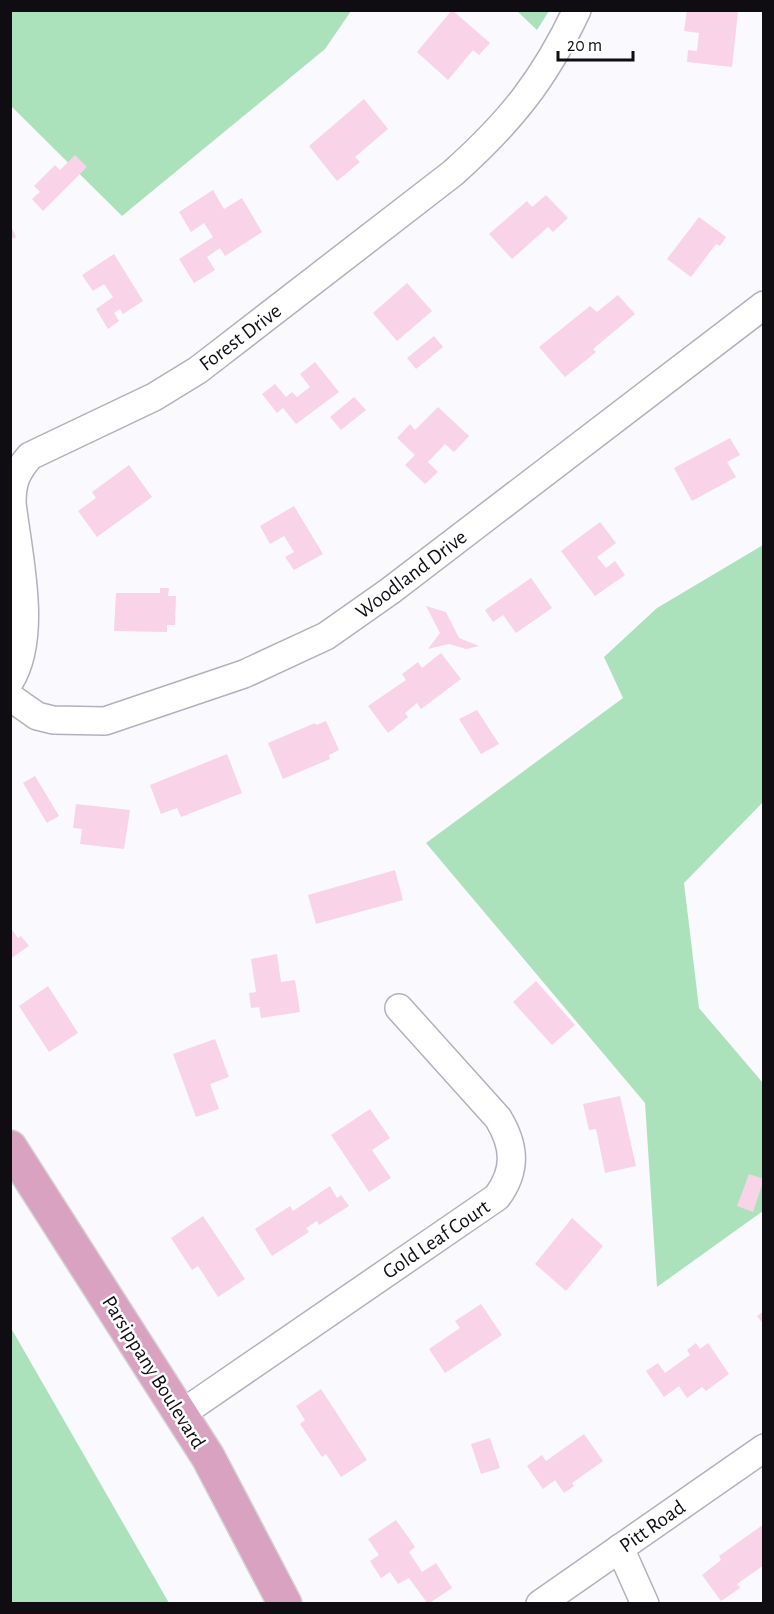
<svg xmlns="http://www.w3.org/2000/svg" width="774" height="1614" font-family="'Alegreya Sans',sans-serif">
<rect width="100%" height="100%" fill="#faf9fe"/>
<g fill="#ace2bb">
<path d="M 10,11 L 351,11 L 325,49 L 122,216 L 11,106 Z"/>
<path d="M 517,11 L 549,11 L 537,30 Z"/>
<path d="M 763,545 L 763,802 L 684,883 L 699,1008 L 763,1083 L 763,1211 L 657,1287 L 645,1103 L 426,843 L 623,698 L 604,657 L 657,608 Z"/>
<path d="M 11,1328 L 169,1603 L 11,1603 Z"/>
</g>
<g fill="#f9d3e7">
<path d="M 452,10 L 490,43 L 479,55 L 473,50 L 448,80 L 417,52 Z"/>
<path d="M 687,10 L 738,12 L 732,67 L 687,62 L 688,50 L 697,51 L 699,33 L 684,31 Z"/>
<path d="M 364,99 L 388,129 L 355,157 L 360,162 L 337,181 L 309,146 Z"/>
<path d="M 75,155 L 87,167 L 43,211 L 32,199 L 40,192 L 34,186 L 55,165 L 60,170 Z"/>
<path d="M 213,190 L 224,209 L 242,198 L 262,232 L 225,256 L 220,248 L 207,257 L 215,270 L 194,283 L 179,259 L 213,237 L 204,223 L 191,232 L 179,212 Z"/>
<path d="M 546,195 L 568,218 L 553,232 L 548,227 L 512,259 L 489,234 L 527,201 L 532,207 Z"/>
<path d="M 699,217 L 726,237 L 720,246 L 716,244 L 691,277 L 667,259 Z"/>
<path d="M 10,224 L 16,237 L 10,240 Z"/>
<path d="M 114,254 L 143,301 L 123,314 L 120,309 L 114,313 L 119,321 L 108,329 L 96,309 L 113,297 L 104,284 L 93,291 L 82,275 Z"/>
<path d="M 407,283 L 432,311 L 397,341 L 373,313 Z"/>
<path d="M 618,295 L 635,314 L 593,349 L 596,352 L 565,377 L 539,347 L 590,306 L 597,312 Z"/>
<path d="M 434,336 L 443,347 L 416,369 L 407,358 Z"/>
<path d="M 315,362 L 339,392 L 296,424 L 283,408 L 277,413 L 262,394 L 275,384 L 286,397 L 292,392 L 297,397 L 310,387 L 300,374 Z"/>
<path d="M 354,397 L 366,410 L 341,430 L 330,417 Z"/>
<path d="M 438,407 L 469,436 L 454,452 L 445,444 L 428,462 L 438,472 L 425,484 L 405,465 L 415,455 L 397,438 L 410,424 L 415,430 Z"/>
<path d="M 730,438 L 740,455 L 727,462 L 736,477 L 692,501 L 674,468 Z"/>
<path d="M 129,465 L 152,497 L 97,537 L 78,511 L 96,498 L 92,492 Z"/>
<path d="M 294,506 L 323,554 L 294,570 L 285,557 L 294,552 L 284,536 L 270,544 L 260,526 Z"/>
<path d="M 600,522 L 616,543 L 597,557 L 606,568 L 615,561 L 625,575 L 595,596 L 561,551 Z"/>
<path d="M 531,578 L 552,608 L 516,633 L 503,615 L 493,622 L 485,610 Z"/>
<path d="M 160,588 L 169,588 L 168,596 L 176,596 L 175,625 L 167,625 L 167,632 L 114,631 L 116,593 L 160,593 Z"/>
<path d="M 426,606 L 446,612 L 459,638 L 479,646 L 466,649 L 449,644 L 428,649 L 440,633 Z"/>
<path d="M 441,653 L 461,679 L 421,709 L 417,703 L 405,713 L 408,717 L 388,733 L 368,706 L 406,680 L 402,674 L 418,662 L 422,668 Z"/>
<path d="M 477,710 L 499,744 L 481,754 L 459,719 Z"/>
<path d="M 326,721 L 339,750 L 329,755 L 330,759 L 283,779 L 268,743 L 315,723 L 316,725 Z"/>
<path d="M 227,754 L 242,793 L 181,817 L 177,808 L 161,814 L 150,785 Z"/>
<path d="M 35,776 L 59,816 L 47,823 L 23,783 Z"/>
<path d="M 76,804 L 130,810 L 124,849 L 80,844 L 82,829 L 73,828 Z"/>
<path d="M 395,870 L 403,900 L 316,924 L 308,895 Z"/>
<path d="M 10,927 L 18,938 L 21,936 L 29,946 L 10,959 Z"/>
<path d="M 277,954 L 281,982 L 295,980 L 300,1012 L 261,1018 L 259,1007 L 251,1008 L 249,993 L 256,992 L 251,959 Z"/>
<path d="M 536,981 L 575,1025 L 552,1045 L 513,1002 Z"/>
<path d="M 48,986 L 78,1033 L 49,1052 L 19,1006 Z"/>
<path d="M 215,1039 L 229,1077 L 210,1084 L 219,1109 L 196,1117 L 173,1054 Z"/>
<path d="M 620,1096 L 636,1166 L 605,1173 L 596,1129 L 589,1130 L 583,1104 Z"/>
<path d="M 370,1109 L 390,1138 L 372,1150 L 391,1178 L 369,1192 L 331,1135 Z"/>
<path d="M 749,1174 L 764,1179 L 753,1212 L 737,1206 Z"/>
<path d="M 330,1186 L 337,1198 L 341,1195 L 349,1206 L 319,1225 L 317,1221 L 306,1228 L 309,1232 L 272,1256 L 255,1229 L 290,1206 L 293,1211 Z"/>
<path d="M 203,1216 L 245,1279 L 218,1297 L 198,1266 L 192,1270 L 171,1238 Z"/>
<path d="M 572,1218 L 603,1246 L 566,1291 L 535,1264 Z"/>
<path d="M 481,1304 L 502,1335 L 445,1373 L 429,1349 L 460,1328 L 455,1321 Z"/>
<path d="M 764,1311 L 764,1325 L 757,1316 Z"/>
<path d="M 696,1343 L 700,1349 L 708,1343 L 729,1374 L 706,1391 L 702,1387 L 687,1398 L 679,1386 L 664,1397 L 646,1371 L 658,1363 L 665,1373 L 690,1355 L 687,1350 Z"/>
<path d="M 321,1389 L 367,1460 L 341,1477 L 326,1454 L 322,1457 L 300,1424 L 305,1420 L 296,1406 Z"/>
<path d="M 584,1434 L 603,1461 L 572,1483 L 574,1486 L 564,1493 L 555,1480 L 543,1489 L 527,1466 L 542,1455 L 546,1461 Z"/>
<path d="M 490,1438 L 500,1468 L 481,1474 L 471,1444 Z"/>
<path d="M 396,1520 L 415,1547 L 409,1552 L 422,1572 L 436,1563 L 452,1588 L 428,1604 L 409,1578 L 398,1584 L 390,1572 L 381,1578 L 370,1561 L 379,1555 L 368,1539 Z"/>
<path d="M 764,1524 L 764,1565 L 737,1584 L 740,1588 L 721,1601 L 702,1575 L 721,1560 L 719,1556 Z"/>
</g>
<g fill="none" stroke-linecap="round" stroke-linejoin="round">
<g stroke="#b3b0bd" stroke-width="30">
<g id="street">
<path d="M 10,681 C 38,635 18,555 12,503 C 12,483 16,472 30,456 L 154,397 L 198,370 L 453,173 C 510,122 544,80 577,10"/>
<path d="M 10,697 L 37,716 L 53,720 L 105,721 L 244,674 L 326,636 L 390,591 L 764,305"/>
<path d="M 181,1414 L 497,1197 C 517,1170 515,1146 498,1118 L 399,1008"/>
<path d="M 620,1548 L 645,1604"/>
<path d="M 540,1604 L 764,1448"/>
</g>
</g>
<g stroke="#d4d3d4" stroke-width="36">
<path id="primary" d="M 10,1147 L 208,1457 L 285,1604"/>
</g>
<use href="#street" stroke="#fff" stroke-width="27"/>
<use href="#primary" stroke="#daa2c1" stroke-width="33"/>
</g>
<g text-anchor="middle" stroke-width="5" stroke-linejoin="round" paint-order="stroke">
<g font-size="21" fill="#0f0d12" stroke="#fff">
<text transform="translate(240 337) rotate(-37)" y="7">Forest Drive</text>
<text transform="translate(411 574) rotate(-37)" y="7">Woodland Drive</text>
<text transform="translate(436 1239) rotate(-34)" y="7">Gold Leaf Court</text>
<text transform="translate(154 1372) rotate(58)" y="7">Parsippany Boulevard</text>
<text transform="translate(652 1526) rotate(-35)" y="7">Pitt Road</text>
</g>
</g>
<rect width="774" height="1614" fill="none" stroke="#0f0d12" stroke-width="24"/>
<path d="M558 51v9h75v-9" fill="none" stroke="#0f0d12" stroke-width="3"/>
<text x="567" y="51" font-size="18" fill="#0f0d12" stroke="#ffffff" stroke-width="4.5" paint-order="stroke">20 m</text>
</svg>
